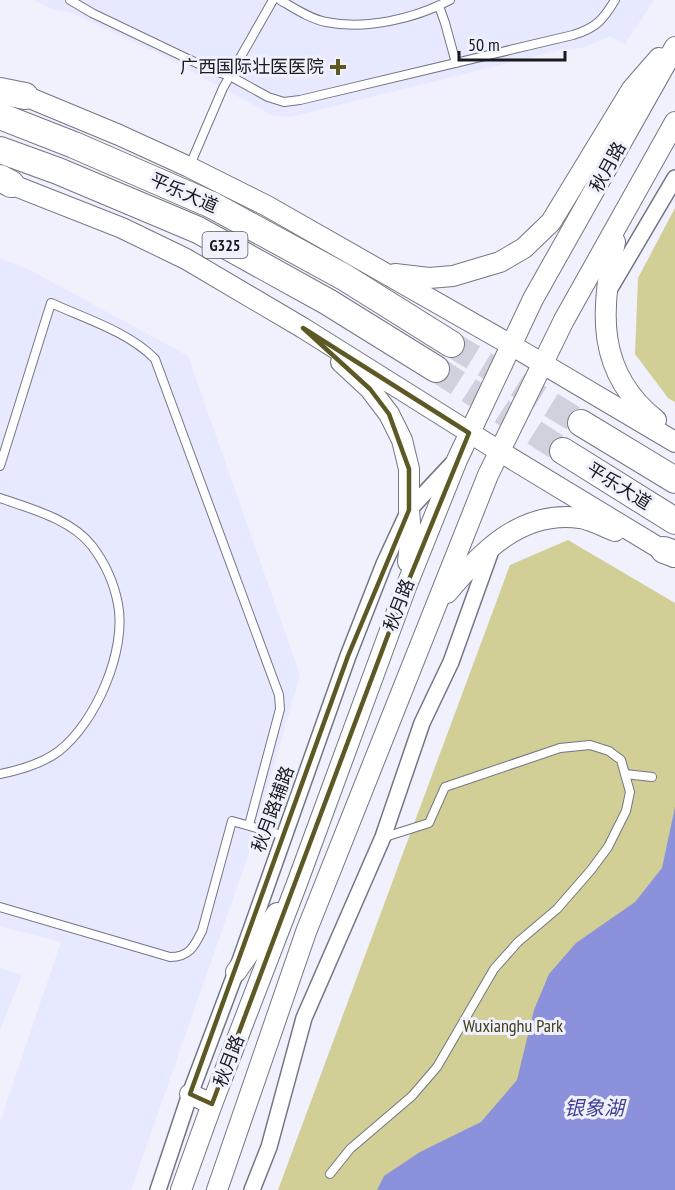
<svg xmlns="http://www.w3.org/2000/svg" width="675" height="1190" font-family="'PT Sans Narrow','Noto Sans SC',sans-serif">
<rect width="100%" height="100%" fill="#f0f1fd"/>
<g fill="#e6e9ff">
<path d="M 34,0 L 654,0 L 625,44 L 610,36 L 583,48 L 564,49 L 291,117 L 274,116 L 161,55 L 72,13 L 52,9 Z"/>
<path d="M 0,258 L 30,270 L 188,356 L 300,675 L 247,859 L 131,1190 L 0,1190 L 0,1122 L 61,942 L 0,926 Z"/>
<path d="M 0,968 L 22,975 L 0,1030 Z"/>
</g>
<g fill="#d1ce96">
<path d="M 675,208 L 675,402 L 668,398 L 635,354 L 638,278 Z"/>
<path d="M 568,540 L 675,603 L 675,1190 L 278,1190 L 510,565 Z"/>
</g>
<path fill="#8b91da" d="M 675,807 L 675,1190 L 377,1190 L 384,1176 L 420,1152 L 481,1122 L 517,1080 L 534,1010 L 549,974 L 576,943 L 635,902 L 662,868 Z"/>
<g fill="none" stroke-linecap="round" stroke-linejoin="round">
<g stroke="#d0d1dc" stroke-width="26" stroke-dasharray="26 13" stroke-linecap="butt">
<path d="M 451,344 L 581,423"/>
<path d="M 436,369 L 563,451"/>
</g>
<g stroke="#747683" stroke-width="10">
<g id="lane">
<path d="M 70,0 L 92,13 L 209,69 L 230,76 L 268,97 L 284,102 L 300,100 L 573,35 C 596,28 603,20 615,0"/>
<path d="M 280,0 C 294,8 310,19 326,22 C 366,30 414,19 450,0"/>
<path d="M 439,6 L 445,23 L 456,63"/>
<path d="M 190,165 L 223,88 L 273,0"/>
<path d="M 0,466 L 51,303 C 84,318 129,332 155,359 L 279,695 L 280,709 L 249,825"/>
<path d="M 0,498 C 31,509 71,519 92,546 C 105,563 114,583 118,604 C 127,650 96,722 59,751 C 42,764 20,770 0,774"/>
<path d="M 625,774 L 652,777"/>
<path d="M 0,907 L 170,957 C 189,957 194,947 202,931 L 232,821 L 285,836"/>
<path d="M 330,1174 L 350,1149 L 412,1096 L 437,1067 L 494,969 L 518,942 L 557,909 L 591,870 L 608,847 L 626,811 L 630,792 L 621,760 L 609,751 L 590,745 L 560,748 L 445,787 L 429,823 L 385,837"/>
</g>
</g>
<g stroke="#747683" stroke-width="18">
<g id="street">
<path d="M 609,290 L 675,178"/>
<path d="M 158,1190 L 190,1094 L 236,972 L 348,656 L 384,564 L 409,510 L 452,464"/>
<path d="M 252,1190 L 269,1147 L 304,1018 L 383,837 L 422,723 L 451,662 L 493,545"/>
</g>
</g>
<g stroke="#747683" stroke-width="22">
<g id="secondary">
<path d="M 13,91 L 119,135 L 189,167 L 267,206 L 511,345 L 675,442"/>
<path d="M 0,180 L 122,228 L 186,259 L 303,328 L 499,451 L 674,557"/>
<path d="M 615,242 C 600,310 596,373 656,420"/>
<path d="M 395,274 L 429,278 L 453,276 L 500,262 L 524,248 L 551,222 L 632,89 L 659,58"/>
<path d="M 341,362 L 370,389 L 389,414 L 402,440 L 409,469 L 409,510 L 411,534 L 408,562"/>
<path d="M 447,593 C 481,552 521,510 580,518 C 592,520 604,527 615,531"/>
<path d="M 236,972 L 277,913"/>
<path d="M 190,1094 L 212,1104"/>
<path d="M 181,1190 L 212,1104 L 296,886 L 406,587 L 457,460 L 533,299 L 675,47"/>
<path d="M 217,1190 L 306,932 L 488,475 L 564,320 L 675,122"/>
</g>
</g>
<g stroke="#747683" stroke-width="28">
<g id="highway">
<path d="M 0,91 L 25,96"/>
<path d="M 0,116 L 74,145 L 212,205 L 344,277 L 451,344"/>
<path d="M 0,150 L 58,171 L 198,230 L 328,302 L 436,369"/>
<path d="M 0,178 L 11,184"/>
<path d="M 581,423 L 675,480"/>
<path d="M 563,451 L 675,521"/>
<path d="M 664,550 L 675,554"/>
</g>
</g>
<use href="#lane" stroke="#fff" stroke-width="8"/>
<use href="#street" stroke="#fff" stroke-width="15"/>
<use href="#secondary" stroke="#fff" stroke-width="20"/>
<use href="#highway" stroke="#fff" stroke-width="26"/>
</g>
<path fill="none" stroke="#5c5925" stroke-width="4.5" stroke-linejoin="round" d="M 303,328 L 469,433 L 406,587 L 212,1104 L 190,1094 L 348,656 L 409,510 L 409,469 L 389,414 L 370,389 Z"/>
<path fill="#5c5925" stroke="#f0f1fd" stroke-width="2" d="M335 58h6v6h6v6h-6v6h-6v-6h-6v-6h6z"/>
<g text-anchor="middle" stroke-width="6" stroke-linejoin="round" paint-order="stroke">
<rect fill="#f0f1fd" stroke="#5a5a61" stroke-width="1.5" x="202.5" y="232" width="45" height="26" rx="4.5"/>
<g font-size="16" font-weight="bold" fill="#19191e">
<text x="225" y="251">G325</text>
</g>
<g font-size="18" fill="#19191e" stroke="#f0f1fd" text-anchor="end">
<text x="324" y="73">广西国际壮医医院</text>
</g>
<g font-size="18" fill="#19191e" stroke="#f0f1fd">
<text transform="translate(608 167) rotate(-61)" y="6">秋月路</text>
<text transform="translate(184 193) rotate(24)" y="6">平乐大道</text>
<text transform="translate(619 486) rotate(32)" y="6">平乐大道</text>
<text transform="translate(399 605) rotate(-69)" y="6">秋月路</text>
<text transform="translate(273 809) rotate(-70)" y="6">秋月路辅路</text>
<text transform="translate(229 1061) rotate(-69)" y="6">秋月路</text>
</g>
<g font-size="18" fill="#403d18" stroke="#f0f1fd">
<text x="513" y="1032">Wuxianghu Park</text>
</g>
<g font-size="20" font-style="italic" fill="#414096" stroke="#f0f1fd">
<text x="594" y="1115">银象湖</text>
</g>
</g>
<path d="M459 51v9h106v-9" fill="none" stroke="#19191e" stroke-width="3"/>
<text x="468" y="51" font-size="18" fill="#19191e" stroke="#f0f1fd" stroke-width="4.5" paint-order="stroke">50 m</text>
</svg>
